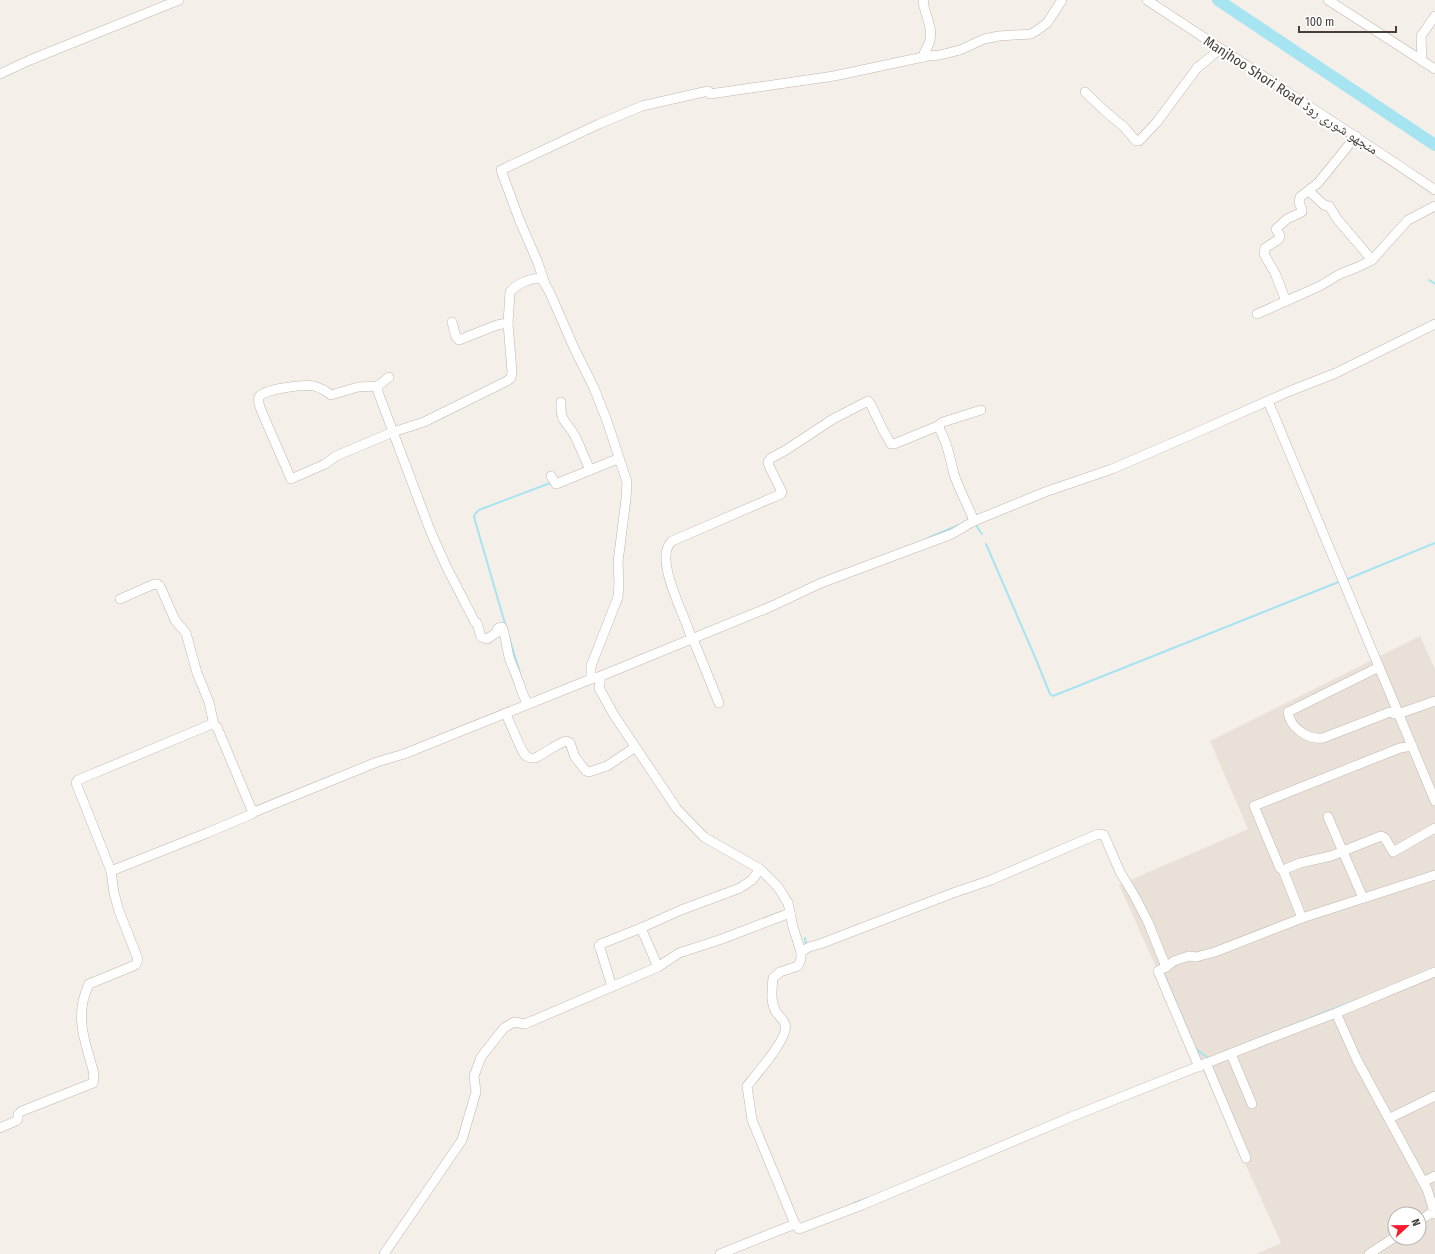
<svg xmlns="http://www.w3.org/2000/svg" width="1435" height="1254" font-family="'Fira Sans Condensed','Noto Naskh Arabic',sans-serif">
<rect width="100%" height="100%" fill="#f5efea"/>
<path fill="#e9e0d8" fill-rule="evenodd" d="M 1420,636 L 1435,669 L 1435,1254 L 1256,1254 L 1281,1243 L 1119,885 L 1248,829 L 1210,741 ZM 1395,1214 L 1419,1214 L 1419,1238 L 1395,1238 Z"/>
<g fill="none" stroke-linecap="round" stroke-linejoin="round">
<g stroke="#a7e4f1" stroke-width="2">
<path d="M 1429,280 L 1435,284"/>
<path d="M 975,524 L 982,534"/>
<path d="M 928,538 L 959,525"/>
<path d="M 986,544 L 1035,657 L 1050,694 L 1053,696 L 1341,581"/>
<path d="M 1345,580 L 1435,543"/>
<path d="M 506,627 L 474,517 L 475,514 L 479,510 L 550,483"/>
<path d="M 509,637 L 520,673"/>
<path d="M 805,938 L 806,945"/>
<path d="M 1163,972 L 1191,1038"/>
<path d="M 1196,1049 L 1208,1058"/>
<path d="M 1224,1052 L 1359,999"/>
<path d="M 854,1203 L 868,1198"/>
</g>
<path stroke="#a7e4f1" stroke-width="12" d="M 1218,0 L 1435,145"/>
<g stroke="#c1b5ac" stroke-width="10">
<g id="minor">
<path d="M 1147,0 C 1243,64 1340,125 1435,190"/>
<path d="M 1328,0 L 1435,69"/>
<path d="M 923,57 C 924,51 929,46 930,40 C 933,28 925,14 923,2 L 924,0"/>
<path d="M 1422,61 L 1421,36 L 1435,16"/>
<path d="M 0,74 L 30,60 L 179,0"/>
<path d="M 1085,92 L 1106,112 L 1124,127 L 1136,141 L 1139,141 L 1157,122 L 1197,68 L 1220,49"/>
<path d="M 1309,191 L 1324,205 L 1329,206 L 1338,220 L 1372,260"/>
<path d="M 545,284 L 538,263 L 519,219 L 501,170 L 599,124 L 642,106 L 708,91 L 710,94 L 834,76 L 928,56 L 940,55 L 960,50 L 984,39 L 999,36 L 1031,34 L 1039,29 L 1047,23 L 1062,0"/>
<path d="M 1286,301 L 1275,273 L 1264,254 L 1265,248 L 1279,239 L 1280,236 L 1276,229 L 1287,219 L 1302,212 L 1302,209 L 1299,203 L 1300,197 L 1318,183 L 1356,136"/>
<path d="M 1257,314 L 1320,286 L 1340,274 L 1358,267 L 1372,260 L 1408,220 L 1435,206"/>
<path d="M 452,322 L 456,337 L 459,340 L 497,325 L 508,323"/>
<path d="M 389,377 L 378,386 L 378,392 L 430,530 L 446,566 L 475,622 L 477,623 L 481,637 L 487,639 L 496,633 L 498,628 L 502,627 C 505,632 507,650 509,657 C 511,664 515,671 517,678 C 521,687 522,695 528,704"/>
<path d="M 378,386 L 358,387 L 331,395 C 326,391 321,388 314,386 C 305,384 263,389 259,397 C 257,401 260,406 261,410 L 291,479 L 325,464 L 336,456 L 393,432 L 424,422 L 507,381 L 511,378 L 512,372 L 508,323 L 510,292 C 516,284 532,277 542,279 L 550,293 L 575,350 L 594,388 L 607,421 L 627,482 L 626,499 L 618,562 L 619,583 L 618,597 L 591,666 L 591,679"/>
<path d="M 1268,401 L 1435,801"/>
<path d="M 561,402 C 560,425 568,421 576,438 C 581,449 585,459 590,470"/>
<path d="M 938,426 C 948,444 949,455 954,474 C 959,490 968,505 974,521"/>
<path d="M 551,476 L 556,484 L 615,460 L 619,461"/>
<path d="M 120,599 L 152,585 L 157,584 L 160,586 L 175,620 L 186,633 L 197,673 L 209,702 L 214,725"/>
<path d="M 690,634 C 684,613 653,558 672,541 L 781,494 L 782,492 L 769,466 L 768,462 L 771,458 L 786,450 L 833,419 L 868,401 L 871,405 L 883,430 L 891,444 L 894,444 L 938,426 L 943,422 L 981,410"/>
<path d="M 693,639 L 719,703"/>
<path d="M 1379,667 L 1288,712 C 1290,728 1308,740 1323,738 L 1390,712 L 1395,714 L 1398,714 L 1435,701"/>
<path d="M 601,676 L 599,688 L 614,715 L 677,809 L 704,837 L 760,869 L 778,887 L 788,903 L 793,927 L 801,952 L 809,947 L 820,944 L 953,893 L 991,880 L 1098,834 L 1104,835 L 1120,872 L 1134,895 L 1148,922 L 1166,967 L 1158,971 L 1199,1067"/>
<path d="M 505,713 C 511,723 519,747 525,755 C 528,758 533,759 537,757 C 547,752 555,745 566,741 L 570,743 L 575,757 L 586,771 L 589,772 L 607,766 L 634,748"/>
<path d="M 1328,817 L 1363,898"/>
<path d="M 1283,870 L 1280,868 L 1254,806 L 1400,748 L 1412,746"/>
<path d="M 111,871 L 207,833 L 252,814 L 253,810"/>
<path d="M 1302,918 L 1283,870 L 1300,863 L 1331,856 L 1381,836 L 1385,838 L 1393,852 L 1435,828"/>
<path d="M 641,928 L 658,967"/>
<path d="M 801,952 L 801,959 L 798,966 L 780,972 L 773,978 C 772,990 770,1001 776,1012 C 779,1016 783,1019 785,1024 C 790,1036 756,1075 747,1086 L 752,1120 L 795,1224 L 799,1229 L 862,1205 L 1071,1117 L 1260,1042 L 1336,1013 L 1435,972"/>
<path d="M 1166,967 L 1174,961 L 1189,956 L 1196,957 L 1215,952 L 1302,918 L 1435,875"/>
<path d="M 612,987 L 601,951 L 599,946 L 601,944 L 641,928 L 681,910 L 740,888 L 752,880 L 760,869"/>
<path d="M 1336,1013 L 1357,1060 L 1427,1189 L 1435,1214"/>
<path d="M 1231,1054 L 1252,1104"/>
<path d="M 1206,1063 L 1246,1158"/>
<path d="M 1390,1118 L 1435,1096"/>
<path d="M 0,1128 L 16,1121 L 18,1119 L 18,1114 L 22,1111 L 93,1083 C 96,1074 91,1065 89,1056 C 81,1030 77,1009 89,984 L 133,966 L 136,964 L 138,959 L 119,911 L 114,893 L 111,871 L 76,783 L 78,780 L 212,724 L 217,727 L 251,808 L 254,812 L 377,762 L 404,754 L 591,679 L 601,676 L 770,607 L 821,583 L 952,534 L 974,521 L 1045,492 L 1112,469 L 1200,431 L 1290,391 L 1336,373 L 1435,324"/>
<path d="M 1423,1182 L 1435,1176"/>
<path d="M 1419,1221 L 1434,1211"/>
<path d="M 384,1254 L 462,1140 L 476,1092 L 474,1076 L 481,1057 L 504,1028 L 514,1022 L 525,1024 L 658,967 L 679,953 L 722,939 L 790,913"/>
<path d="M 720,1254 L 795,1224"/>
<path d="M 1369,1254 L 1395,1237"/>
</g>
</g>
<use href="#minor" stroke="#fff" stroke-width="9"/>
</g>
<g text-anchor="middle" stroke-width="4" stroke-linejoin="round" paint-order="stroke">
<g font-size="14" fill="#493e38" stroke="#fff">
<text transform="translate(1291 95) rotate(33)" y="5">Manjhoo Shori Road منجھو شوری روڈ</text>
</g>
</g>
<g transform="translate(1407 1226) rotate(68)"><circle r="19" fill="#ffffff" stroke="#b6b2af"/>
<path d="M0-3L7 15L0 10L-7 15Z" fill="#fb1b2c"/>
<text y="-6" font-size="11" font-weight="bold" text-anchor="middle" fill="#493e38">N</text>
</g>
<path d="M1299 26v6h97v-6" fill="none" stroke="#493e38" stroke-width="2"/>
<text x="1305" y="26" font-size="12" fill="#493e38" stroke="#ffffff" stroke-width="3" paint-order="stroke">100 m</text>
</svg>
